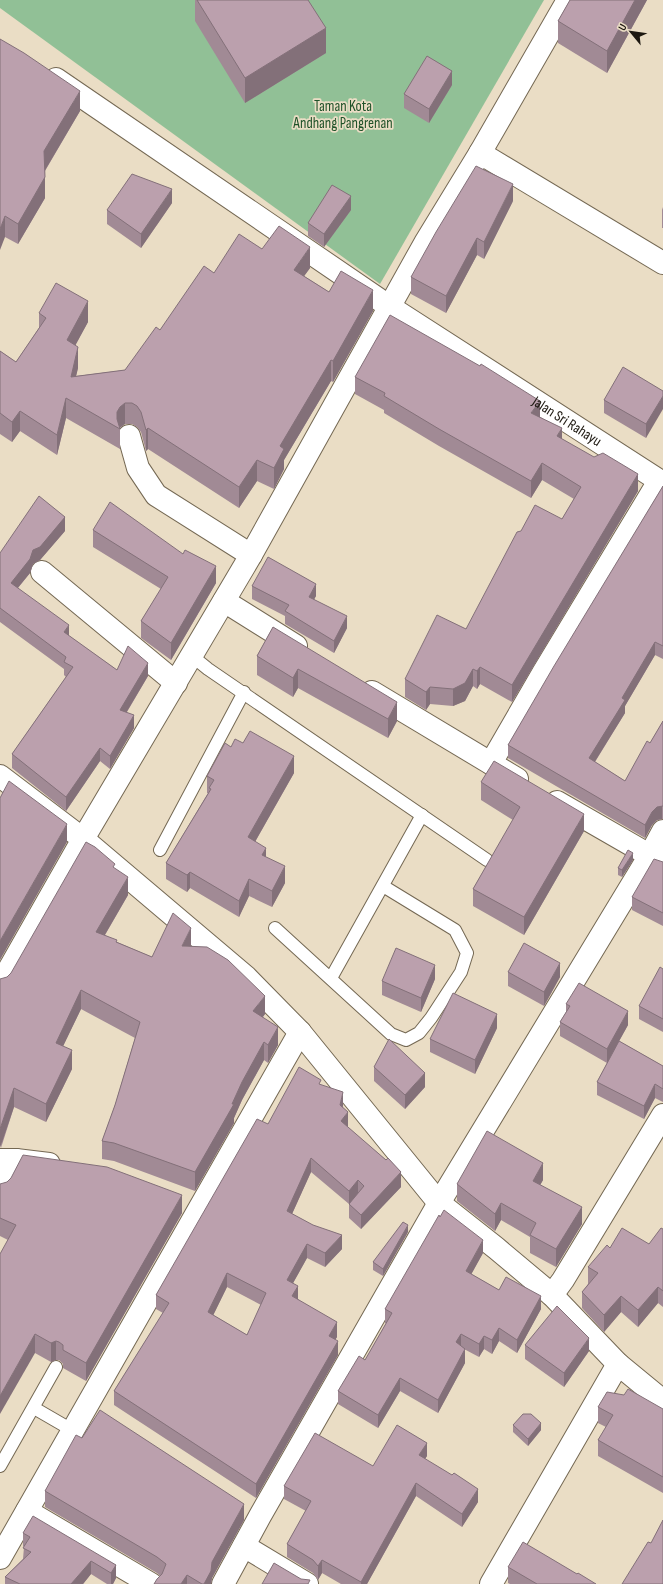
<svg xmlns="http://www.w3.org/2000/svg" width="663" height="1584" font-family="'Sofia Sans Condensed',sans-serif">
<rect width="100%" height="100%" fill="#eaddc5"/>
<path fill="#91c096" d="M 0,0 L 544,0 L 380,284 L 0,8 Z"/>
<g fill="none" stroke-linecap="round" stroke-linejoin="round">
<g stroke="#746853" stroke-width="14">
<g id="lane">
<path d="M 192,656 L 208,669 L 487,860"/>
<path d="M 160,850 L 244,692"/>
<path d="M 275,928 L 391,1034 L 406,1040 L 419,1033 L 431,1018 L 461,972 L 467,953 L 455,930 L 383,886"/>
<path d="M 331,978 L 422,815"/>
<path d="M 34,1408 L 72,1430"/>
<path d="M 0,1466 L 56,1367"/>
</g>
</g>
<g stroke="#746853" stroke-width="24">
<g id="street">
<path id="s1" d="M 56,79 L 390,307 L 663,483"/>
<path d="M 480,153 L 663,263"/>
<path d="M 129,436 L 138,468 L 156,495 L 251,555"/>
<path d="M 42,572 L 176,683"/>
<path d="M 224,601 L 296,646"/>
<path d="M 372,692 L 517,779"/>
<path d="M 491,763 L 543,673 L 659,481"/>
<path d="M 0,776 L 83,839 L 246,977 L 300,1032 L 439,1203 L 496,1248 L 552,1295 L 618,1364 L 663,1401"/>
<path d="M 557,802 L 663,863"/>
<path d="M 0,985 L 83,839 L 251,555 L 425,243 L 480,153 L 568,0"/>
<path d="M 0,1160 L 16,1160 L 49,1164"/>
<path d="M 0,1190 L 16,1160"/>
<path d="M 552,1295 L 563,1280 L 663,1115"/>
<path d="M 27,1511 L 151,1584"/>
<path d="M 244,1546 L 307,1584"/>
<path d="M 0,1558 L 300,1032"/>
<path d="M 223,1584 L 260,1516 L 439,1203 L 650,855 L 663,831"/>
<path d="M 491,1584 L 618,1364"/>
</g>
</g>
<use href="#lane" stroke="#fff" stroke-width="12"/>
<use href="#street" stroke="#fff" stroke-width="22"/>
</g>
<g fill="#a18a95" fill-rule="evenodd">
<path d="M 195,0 L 308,0 L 326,53 L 245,103 L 195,21 Z"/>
<path d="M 570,0 L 647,0 L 607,73 L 558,43 L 558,21 Z"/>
<path d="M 0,39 L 80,111 L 45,171 L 45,198 L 18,244 L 5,237 Z"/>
<path d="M 452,85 L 429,123 L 404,108 L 404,94 Z"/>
<path d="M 513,201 L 484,259 L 477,255 L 446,313 L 411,294 L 411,277 Z"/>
<path d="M 172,203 L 141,248 L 107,224 L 107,210 Z"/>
<path d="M 663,207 L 663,228 L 662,228 L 662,210 Z"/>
<path d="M 351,210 L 324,247 L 308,236 L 308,223 Z"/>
<path d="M 262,249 L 310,268 L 304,276 L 329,292 L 373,311 L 333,382 L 331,381 L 284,460 L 284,469 L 274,489 L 257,481 L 239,508 L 148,449 L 146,451 L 141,432 L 137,427 L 132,424 L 125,424 L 120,428 L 120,449 L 66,418 L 57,455 L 20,431 L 12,442 L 0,434 L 0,351 L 16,362 L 39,328 L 39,313 L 88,322 L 75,345 L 78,368 L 76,376 L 125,370 L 160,330 L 214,273 Z"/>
<path d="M 355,377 L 540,417 L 562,439 L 638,491 L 512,702 L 480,684 L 477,689 L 473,686 L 465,701 L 453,706 L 430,704 L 426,710 L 405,697 L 405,679 L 466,629 L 562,519 L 574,499 L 542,480 L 531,498 L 439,446 L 384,413 L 384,410 L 355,394 Z"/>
<path d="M 663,391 L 646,438 L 604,413 L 604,400 Z"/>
<path d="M 663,486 L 663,659 L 655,655 L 625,706 L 625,713 L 595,762 L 625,781 L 650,743 L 663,721 L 663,819 L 657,820 L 652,825 L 645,838 L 508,758 L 508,745 Z"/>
<path d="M 93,530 L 216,583 L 171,660 L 141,638 L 141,621 L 161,589 L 93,547 Z"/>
<path d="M 65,531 L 40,560 L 33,564 L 30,573 L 18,588 L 69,636 L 117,670 L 148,676 L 127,712 L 134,728 L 110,769 L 100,761 L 66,811 L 12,768 L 12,754 L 66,677 L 64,675 L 64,669 L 0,622 L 0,553 Z"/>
<path d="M 252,586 L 316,596 L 314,599 L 347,628 L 334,653 L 285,624 L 285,616 L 252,599 Z"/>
<path d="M 273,627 L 397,721 L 388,738 L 298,688 L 293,697 L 257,675 L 257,656 Z"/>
<path d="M 231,747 L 294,773 L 255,842 L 285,883 L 272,907 L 249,896 L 239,917 L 190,888 L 187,892 L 166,879 L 166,863 L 208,793 L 207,793 L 207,776 Z"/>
<path d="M 481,782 L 584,831 L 524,935 L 473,906 L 473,889 L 513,820 L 481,800 Z"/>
<path d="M 633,860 L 622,877 L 618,875 L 618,868 Z"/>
<path d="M 663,862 L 663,926 L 632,910 L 632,897 Z"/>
<path d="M 115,869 L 128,895 L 105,935 L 117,942 L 152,957 L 191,946 L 265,1014 L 263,1017 L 278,1045 L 268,1063 L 264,1060 L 242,1100 L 234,1118 L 234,1123 L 195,1191 L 114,1161 L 102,1159 L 102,1141 L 115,1105 L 135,1038 L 81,1009 L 63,1046 L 72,1069 L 46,1122 L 14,1107 L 1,1148 L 7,977 Z"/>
<path d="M 663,969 L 663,1032 L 639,1019 L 639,1006 Z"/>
<path d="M 508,972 L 560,977 L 544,1006 L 508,986 Z"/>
<path d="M 435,979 L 421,1012 L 382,995 L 382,981 Z"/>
<path d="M 566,1004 L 628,1025 L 619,1041 L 663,1066 L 663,1102 L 655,1098 L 644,1119 L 597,1095 L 597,1082 L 614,1050 L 607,1063 L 560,1036 L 560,1022 L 566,1012 Z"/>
<path d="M 497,1028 L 475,1074 L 430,1052 L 430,1039 Z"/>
<path d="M 374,1067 L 425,1087 L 405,1109 L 374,1081 Z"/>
<path d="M 321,1085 L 343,1107 L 348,1126 L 347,1127 L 386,1160 L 401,1187 L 361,1229 L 349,1218 L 349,1204 L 311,1172 L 292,1214 L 342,1249 L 325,1267 L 307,1258 L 293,1283 L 298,1299 L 337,1337 L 335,1340 L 338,1355 L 256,1498 L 114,1405 L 114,1391 L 163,1313 L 156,1309 L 156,1295 L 268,1124 ZM 227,1287 L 261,1305 L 247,1335 L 213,1315 Z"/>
<path d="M 543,1180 L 540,1185 L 582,1224 L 556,1267 L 530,1253 L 530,1237 L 501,1220 L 495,1231 L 457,1201 L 457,1184 Z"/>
<path d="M 0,1184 L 182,1213 L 86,1381 L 63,1368 L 63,1364 L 59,1360 L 56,1360 L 51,1362 L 35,1353 L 8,1240 L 0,1236 Z"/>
<path d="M 663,1229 L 663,1307 L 658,1303 L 638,1327 L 621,1312 L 604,1332 L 582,1308 L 582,1292 L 588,1284 L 588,1267 L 610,1248 L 649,1244 Z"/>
<path d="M 408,1232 L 383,1276 L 373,1270 L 373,1262 Z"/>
<path d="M 483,1253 L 471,1274 L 499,1290 L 541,1309 L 517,1353 L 499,1341 L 492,1354 L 484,1349 L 479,1357 L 464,1349 L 465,1363 L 438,1413 L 400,1391 L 378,1428 L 338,1404 L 338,1391 L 365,1360 L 386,1323 L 385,1323 L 385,1309 Z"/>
<path d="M 525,1345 L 589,1351 L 564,1387 L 525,1359 Z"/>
<path d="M 598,1407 L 663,1409 L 663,1493 L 598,1456 L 598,1440 L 606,1427 L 598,1423 Z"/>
<path d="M 513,1425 L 541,1430 L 528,1446 L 513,1432 Z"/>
<path d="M 82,1438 L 244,1520 L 212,1578 L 211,1584 L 154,1584 L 160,1576 L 157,1573 L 45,1507 L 45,1491 Z"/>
<path d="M 427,1456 L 425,1459 L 478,1502 L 462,1527 L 416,1496 L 367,1584 L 341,1584 L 322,1573 L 318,1580 L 313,1573 L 287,1557 L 287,1544 L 306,1511 L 284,1499 L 284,1486 L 373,1466 Z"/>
<path d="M 23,1533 L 116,1565 L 116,1578 L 113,1584 L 107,1584 L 91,1574 L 83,1584 L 5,1584 L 5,1577 L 23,1559 L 24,1547 L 23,1546 Z"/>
<path d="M 508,1567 L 577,1574 L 596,1584 L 510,1584 L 508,1583 Z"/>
</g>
<g fill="#837079">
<path d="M 635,0 L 647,0 L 607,73 L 607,51 Z"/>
<path d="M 326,28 L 326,53 L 245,103 L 245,78 Z"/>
<path d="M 452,71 L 452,85 L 429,123 L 429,109 Z"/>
<path d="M 80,91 L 80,111 L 44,172 L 44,151 Z"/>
<path d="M 45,177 L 45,198 L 18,244 L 18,224 Z"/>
<path d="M 513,184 L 513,201 L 484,259 L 484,242 Z"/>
<path d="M 172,189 L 172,203 L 141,248 L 141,234 Z"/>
<path d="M 351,196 L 351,210 L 324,247 L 324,234 Z"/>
<path d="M 5,216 L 5,237 L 0,250 L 0,229 Z"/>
<path d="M 477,238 L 477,255 L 446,313 L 446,296 Z"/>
<path d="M 310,247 L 310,268 L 294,290 L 294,270 Z"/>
<path d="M 373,290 L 373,311 L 333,382 L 333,361 Z"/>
<path d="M 88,301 L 88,322 L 67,361 L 67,340 Z"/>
<path d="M 78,347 L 78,368 L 71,397 L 71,377 Z"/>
<path d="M 331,360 L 331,381 L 284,460 L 284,469 L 274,489 L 274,468 L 280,446 Z"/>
<path d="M 663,396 L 663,409 L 646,438 L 646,424 Z"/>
<path d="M 66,398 L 66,418 L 57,455 L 57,435 Z"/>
<path d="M 540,401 L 540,418 L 531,413 Z"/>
<path d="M 125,403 L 125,424 L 119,428 L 117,427 L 117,412 L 120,407 Z"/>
<path d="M 20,411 L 20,431 L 12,442 L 12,422 Z"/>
<path d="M 148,428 L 148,449 L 146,451 L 146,430 Z"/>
<path d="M 562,428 L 562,445 L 557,436 Z"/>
<path d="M 257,460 L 257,481 L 239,508 L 239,487 Z"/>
<path d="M 542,463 L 542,480 L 531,498 L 531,481 Z"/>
<path d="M 638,474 L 638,491 L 512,702 L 512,685 Z"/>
<path d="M 65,517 L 65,531 L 40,560 L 33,564 L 30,573 L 11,596 L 11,583 L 33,550 Z"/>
<path d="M 216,566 L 216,583 L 171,660 L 171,643 Z"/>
<path d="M 316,584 L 316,596 L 309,609 L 309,597 Z"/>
<path d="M 347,616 L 347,628 L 334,653 L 334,641 Z"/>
<path d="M 69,625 L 69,639 L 64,632 Z"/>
<path d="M 655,642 L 655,655 L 625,706 L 625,713 L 589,771 L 589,758 L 622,698 Z"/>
<path d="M 148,663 L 148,676 L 120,723 L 120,710 Z"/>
<path d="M 480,667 L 480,684 L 477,689 L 477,671 Z"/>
<path d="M 298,669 L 298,688 L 293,697 L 293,678 Z"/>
<path d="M 473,669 L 473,686 L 465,701 L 453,706 L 453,689 Z"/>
<path d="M 430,687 L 430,704 L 426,710 L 426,692 Z"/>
<path d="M 397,702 L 397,721 L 388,738 L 388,719 Z"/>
<path d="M 134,715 L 134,728 L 110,769 L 110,756 Z"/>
<path d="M 100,748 L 100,761 L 66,811 L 66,797 Z"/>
<path d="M 294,756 L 294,773 L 248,854 L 248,837 Z"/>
<path d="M 662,806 L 662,819 L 657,820 L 652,825 L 645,838 L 645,825 L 652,812 L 657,807 Z"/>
<path d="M 584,814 L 584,831 L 524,935 L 524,917 Z"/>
<path d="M 67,824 L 67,842 L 0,960 L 0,941 Z"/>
<path d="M 266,848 L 266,865 L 262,855 Z"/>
<path d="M 633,853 L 633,860 L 622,877 L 622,870 Z"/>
<path d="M 285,866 L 285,883 L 272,907 L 272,891 Z"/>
<path d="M 190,872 L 190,888 L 187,892 L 187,875 Z"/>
<path d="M 128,877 L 128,895 L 96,950 L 96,932 Z"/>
<path d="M 249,879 L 249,896 L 239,917 L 239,901 Z"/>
<path d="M 191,928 L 191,946 L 182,946 Z"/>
<path d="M 560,963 L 560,977 L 544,1006 L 544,992 Z"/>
<path d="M 435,965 L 435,979 L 421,1012 L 421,998 Z"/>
<path d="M 81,990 L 81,1009 L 56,1061 L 56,1043 Z"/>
<path d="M 265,996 L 265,1014 L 253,1029 L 253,1011 Z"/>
<path d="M 628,1011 L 628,1025 L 607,1063 L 607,1049 Z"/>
<path d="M 497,1014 L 497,1028 L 475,1074 L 475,1060 Z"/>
<path d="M 278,1027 L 278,1045 L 268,1063 L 268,1045 Z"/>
<path d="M 264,1042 L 264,1060 L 242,1100 L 234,1118 L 234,1123 L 195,1191 L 195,1172 L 232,1104 L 242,1082 Z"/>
<path d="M 72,1050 L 72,1069 L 46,1122 L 46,1104 Z"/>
<path d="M 425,1073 L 425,1087 L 405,1109 L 405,1095 Z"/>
<path d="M 655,1084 L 655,1098 L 644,1119 L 644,1106 Z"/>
<path d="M 14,1088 L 14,1107 L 0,1148 L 0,1129 Z"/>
<path d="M 343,1092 L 343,1106 L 340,1119 L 340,1105 Z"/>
<path d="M 348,1112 L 348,1126 L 341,1136 L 341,1121 Z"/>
<path d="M 311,1158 L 311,1172 L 287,1225 L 287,1211 Z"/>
<path d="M 543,1163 L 543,1180 L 533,1198 L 533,1181 Z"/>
<path d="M 401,1172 L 401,1187 L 361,1229 L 361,1215 Z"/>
<path d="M 358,1180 L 358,1194 L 349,1205 L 349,1191 Z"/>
<path d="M 182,1195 L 182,1213 L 86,1381 L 86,1363 Z"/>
<path d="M 501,1203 L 501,1220 L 495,1231 L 495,1214 Z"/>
<path d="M 582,1207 L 582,1224 L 556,1267 L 556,1249 Z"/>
<path d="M 408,1225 L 408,1232 L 383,1276 L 383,1269 Z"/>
<path d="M 342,1235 L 342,1249 L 325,1267 L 325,1253 Z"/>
<path d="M 483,1240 L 483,1253 L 466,1284 L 466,1271 Z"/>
<path d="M 307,1244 L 307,1258 L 287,1294 L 287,1280 Z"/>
<path d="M 227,1273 L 227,1287 L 208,1326 L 208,1312 Z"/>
<path d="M 298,1286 L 298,1300 L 292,1296 Z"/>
<path d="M 658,1287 L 658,1303 L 638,1327 L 638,1310 Z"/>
<path d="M 541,1296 L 541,1309 L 517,1353 L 517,1340 Z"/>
<path d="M 621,1296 L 621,1312 L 604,1332 L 604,1315 Z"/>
<path d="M 337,1322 L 337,1337 L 329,1350 L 329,1336 Z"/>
<path d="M 499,1328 L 499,1341 L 492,1354 L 492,1340 Z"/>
<path d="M 35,1334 L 35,1353 L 0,1414 L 0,1396 Z"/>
<path d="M 461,1334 L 461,1347 L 456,1342 Z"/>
<path d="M 484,1336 L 484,1349 L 479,1357 L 479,1344 Z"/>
<path d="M 589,1338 L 589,1351 L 564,1387 L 564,1373 Z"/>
<path d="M 56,1341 L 56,1360 L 51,1362 L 51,1343 Z"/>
<path d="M 338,1341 L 338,1355 L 256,1498 L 256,1484 Z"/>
<path d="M 465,1349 L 465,1363 L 438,1413 L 438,1400 Z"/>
<path d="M 400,1378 L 400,1391 L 378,1428 L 378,1415 Z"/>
<path d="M 541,1423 L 541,1430 L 528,1446 L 528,1439 Z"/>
<path d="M 427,1443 L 427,1456 L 419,1468 L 419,1455 Z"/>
<path d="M 416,1483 L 416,1496 L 367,1584 L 361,1584 L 361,1582 Z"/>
<path d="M 478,1489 L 478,1502 L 462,1527 L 462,1514 Z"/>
<path d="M 244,1504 L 244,1520 L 212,1578 L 211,1584 L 204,1584 L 212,1562 Z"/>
<path d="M 322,1560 L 322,1573 L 318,1580 L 318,1566 Z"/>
<path d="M 91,1561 L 91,1574 L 83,1584 L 71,1584 Z"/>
<path d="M 116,1565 L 116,1578 L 113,1584 L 111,1584 L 111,1573 Z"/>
<path d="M 187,1575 L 187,1584 L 181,1584 Z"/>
</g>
<g fill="#bba0ad" stroke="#837079" fill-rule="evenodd">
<path d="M 197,0 L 308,0 L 326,28 L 245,78 Z"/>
<path d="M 570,0 L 635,0 L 607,51 L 558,21 Z"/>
<path d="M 0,39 L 24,53 L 80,91 L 44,151 L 45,177 L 18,224 L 5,216 L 0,229 Z"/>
<path d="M 427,56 L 452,71 L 429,109 L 404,94 Z"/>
<path d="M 476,166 L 513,184 L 484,242 L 477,238 L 446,296 L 411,277 L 436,232 Z"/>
<path d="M 132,174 L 172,189 L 141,234 L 107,210 Z"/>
<path d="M 332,185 L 351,196 L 324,234 L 308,223 Z"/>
<path d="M 279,226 L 310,247 L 294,270 L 329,292 L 341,271 L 373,290 L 333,361 L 331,360 L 280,446 L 284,449 L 274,468 L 257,460 L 239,487 L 148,428 L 146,430 L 141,412 L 137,406 L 132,403 L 125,403 L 120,407 L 117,412 L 117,419 L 120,429 L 66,398 L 57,435 L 20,411 L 12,422 L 0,413 L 0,351 L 16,362 L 46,318 L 39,313 L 56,283 L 88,301 L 67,340 L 78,347 L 71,377 L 125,370 L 156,327 L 160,330 L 204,266 L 214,273 L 239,234 L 262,249 Z"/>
<path d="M 390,315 L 480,366 L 481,364 L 540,401 L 531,413 L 562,428 L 557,436 L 594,457 L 603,453 L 638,474 L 512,685 L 480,667 L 477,671 L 473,669 L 465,683 L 453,689 L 430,687 L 426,692 L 405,679 L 437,615 L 466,629 L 517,532 L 521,531 L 535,505 L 562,519 L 581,487 L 542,463 L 531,481 L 439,429 L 384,396 L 385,393 L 355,377 Z"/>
<path d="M 623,367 L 663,391 L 663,396 L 646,424 L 604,400 Z"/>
<path d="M 663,486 L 663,646 L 655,642 L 622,698 L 625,700 L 589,758 L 625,781 L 647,741 L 650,743 L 663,721 L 663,806 L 657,807 L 652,812 L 645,825 L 508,745 L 554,666 Z"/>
<path d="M 39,496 L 65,517 L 40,547 L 33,550 L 30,559 L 11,583 L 69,625 L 64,632 L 117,670 L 128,646 L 148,663 L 120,710 L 134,715 L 110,756 L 100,748 L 66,797 L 12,754 L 73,667 L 64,662 L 66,657 L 0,608 L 0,553 Z"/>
<path d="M 110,502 L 183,554 L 185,550 L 216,566 L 171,643 L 141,621 L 168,577 L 93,530 Z"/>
<path d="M 268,557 L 316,584 L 309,597 L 347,616 L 334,641 L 285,611 L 289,605 L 252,586 Z"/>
<path d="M 273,627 L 397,702 L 388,719 L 298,669 L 293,678 L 257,656 Z"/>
<path d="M 250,731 L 294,756 L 248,837 L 266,848 L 262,855 L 285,866 L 272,891 L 249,879 L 239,901 L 190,872 L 187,875 L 166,863 L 211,789 L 209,788 L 214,780 L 207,776 L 225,743 L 231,747 L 235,739 L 243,743 Z"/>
<path d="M 494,761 L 584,814 L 524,917 L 473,889 L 520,807 L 481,782 Z"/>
<path d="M 9,781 L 67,824 L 0,941 L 0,798 Z"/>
<path d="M 86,842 L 95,847 L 115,864 L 113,867 L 128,877 L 96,932 L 117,940 L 116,942 L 152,957 L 173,913 L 191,928 L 182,946 L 207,947 L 228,960 L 265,996 L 253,1011 L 278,1027 L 268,1045 L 264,1042 L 242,1082 L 232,1104 L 234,1104 L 195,1172 L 114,1143 L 102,1141 L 115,1105 L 140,1022 L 81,990 L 56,1043 L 72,1050 L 46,1104 L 14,1088 L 0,1129 L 0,979 L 7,977 L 11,973 Z"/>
<path d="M 628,850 L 633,853 L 622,870 L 618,868 Z"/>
<path d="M 654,859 L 663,862 L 663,913 L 632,897 Z"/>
<path d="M 524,943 L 560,963 L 544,992 L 508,972 Z"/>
<path d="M 396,948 L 435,965 L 421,998 L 382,981 Z"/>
<path d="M 660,967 L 663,969 L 663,1019 L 639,1006 Z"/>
<path d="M 579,983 L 628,1011 L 607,1049 L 560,1022 L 570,1006 L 566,1004 Z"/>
<path d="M 453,993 L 497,1014 L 475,1060 L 430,1039 Z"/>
<path d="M 389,1039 L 425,1073 L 405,1095 L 374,1067 Z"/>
<path d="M 619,1041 L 663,1066 L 663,1089 L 655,1084 L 644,1106 L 597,1082 Z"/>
<path d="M 299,1067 L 321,1080 L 319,1084 L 343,1092 L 340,1105 L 348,1112 L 341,1121 L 386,1160 L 388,1158 L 401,1172 L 361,1215 L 349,1204 L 364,1186 L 358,1180 L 349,1191 L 311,1158 L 287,1211 L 313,1225 L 342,1235 L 325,1253 L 307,1244 L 287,1280 L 298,1286 L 292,1296 L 337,1322 L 329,1336 L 338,1341 L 256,1484 L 114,1391 L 169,1303 L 156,1295 L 257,1119 L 268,1124 ZM 227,1273 L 266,1293 L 247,1335 L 208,1312 Z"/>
<path d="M 487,1131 L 543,1163 L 533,1181 L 582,1207 L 556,1249 L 530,1235 L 536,1223 L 501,1203 L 495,1214 L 457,1184 Z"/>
<path d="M 23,1155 L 107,1167 L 182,1195 L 86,1363 L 63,1350 L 63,1345 L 59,1342 L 56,1341 L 51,1343 L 35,1334 L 0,1396 L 0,1254 L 16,1225 L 0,1218 L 0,1184 L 7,1182 L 11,1178 Z"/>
<path d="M 444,1210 L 483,1240 L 466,1271 L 499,1290 L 506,1277 L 541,1296 L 517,1340 L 499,1328 L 492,1340 L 484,1336 L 479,1344 L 461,1334 L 456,1342 L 465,1349 L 438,1400 L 400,1378 L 378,1415 L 338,1391 L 359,1356 L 365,1360 L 392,1313 L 385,1309 L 439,1215 L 440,1217 Z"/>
<path d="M 403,1222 L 408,1225 L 383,1269 L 373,1262 Z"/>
<path d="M 622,1228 L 649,1244 L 661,1228 L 663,1229 L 663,1291 L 658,1287 L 638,1310 L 621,1296 L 604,1315 L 582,1292 L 598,1273 L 588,1267 L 607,1245 L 610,1248 Z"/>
<path d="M 557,1306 L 589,1338 L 564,1373 L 525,1345 Z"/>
<path d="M 628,1389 L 663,1409 L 663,1477 L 598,1440 L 613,1415 L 598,1407 L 607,1392 L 624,1395 Z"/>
<path d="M 100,1410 L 244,1504 L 212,1562 L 211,1571 L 204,1584 L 202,1584 L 187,1575 L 181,1584 L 154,1584 L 157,1579 L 162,1574 L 166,1564 L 157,1557 L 45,1491 L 76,1435 L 82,1438 Z"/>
<path d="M 523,1414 L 531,1414 L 541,1423 L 528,1439 L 513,1425 Z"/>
<path d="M 397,1425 L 427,1443 L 419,1455 L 452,1475 L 454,1473 L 478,1489 L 462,1514 L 416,1483 L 361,1582 L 322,1560 L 318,1566 L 313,1560 L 287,1544 L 311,1501 L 284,1486 L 315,1433 L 373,1466 Z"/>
<path d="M 33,1516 L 116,1565 L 111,1573 L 91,1561 L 71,1584 L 20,1584 L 5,1577 L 31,1552 L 23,1548 L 30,1537 L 23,1533 Z"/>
<path d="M 663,1520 L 663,1584 L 622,1584 L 648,1542 L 651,1543 Z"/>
<path d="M 523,1542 L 577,1574 L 578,1573 L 596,1584 L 537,1584 L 508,1567 Z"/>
<path d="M 274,1563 L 301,1579 L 310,1580 L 308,1584 L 262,1584 Z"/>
</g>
<g text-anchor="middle" stroke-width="3.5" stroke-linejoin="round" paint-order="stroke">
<g font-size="15" fill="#1f5229" stroke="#eaddc5">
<text x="343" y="111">Taman Kota<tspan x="343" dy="17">Andhang Pangrenan</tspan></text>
</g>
<g font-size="15" fill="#1d1810" stroke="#eaddc5">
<text dy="5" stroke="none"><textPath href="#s1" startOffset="615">Jalan Sri Rahayu</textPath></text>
</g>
</g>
<g transform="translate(631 32) rotate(299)" stroke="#eaddc5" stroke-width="3" paint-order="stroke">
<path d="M0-3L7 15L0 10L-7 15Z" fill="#1d1810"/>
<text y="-6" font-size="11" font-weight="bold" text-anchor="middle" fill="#1d1810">U</text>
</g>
</svg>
